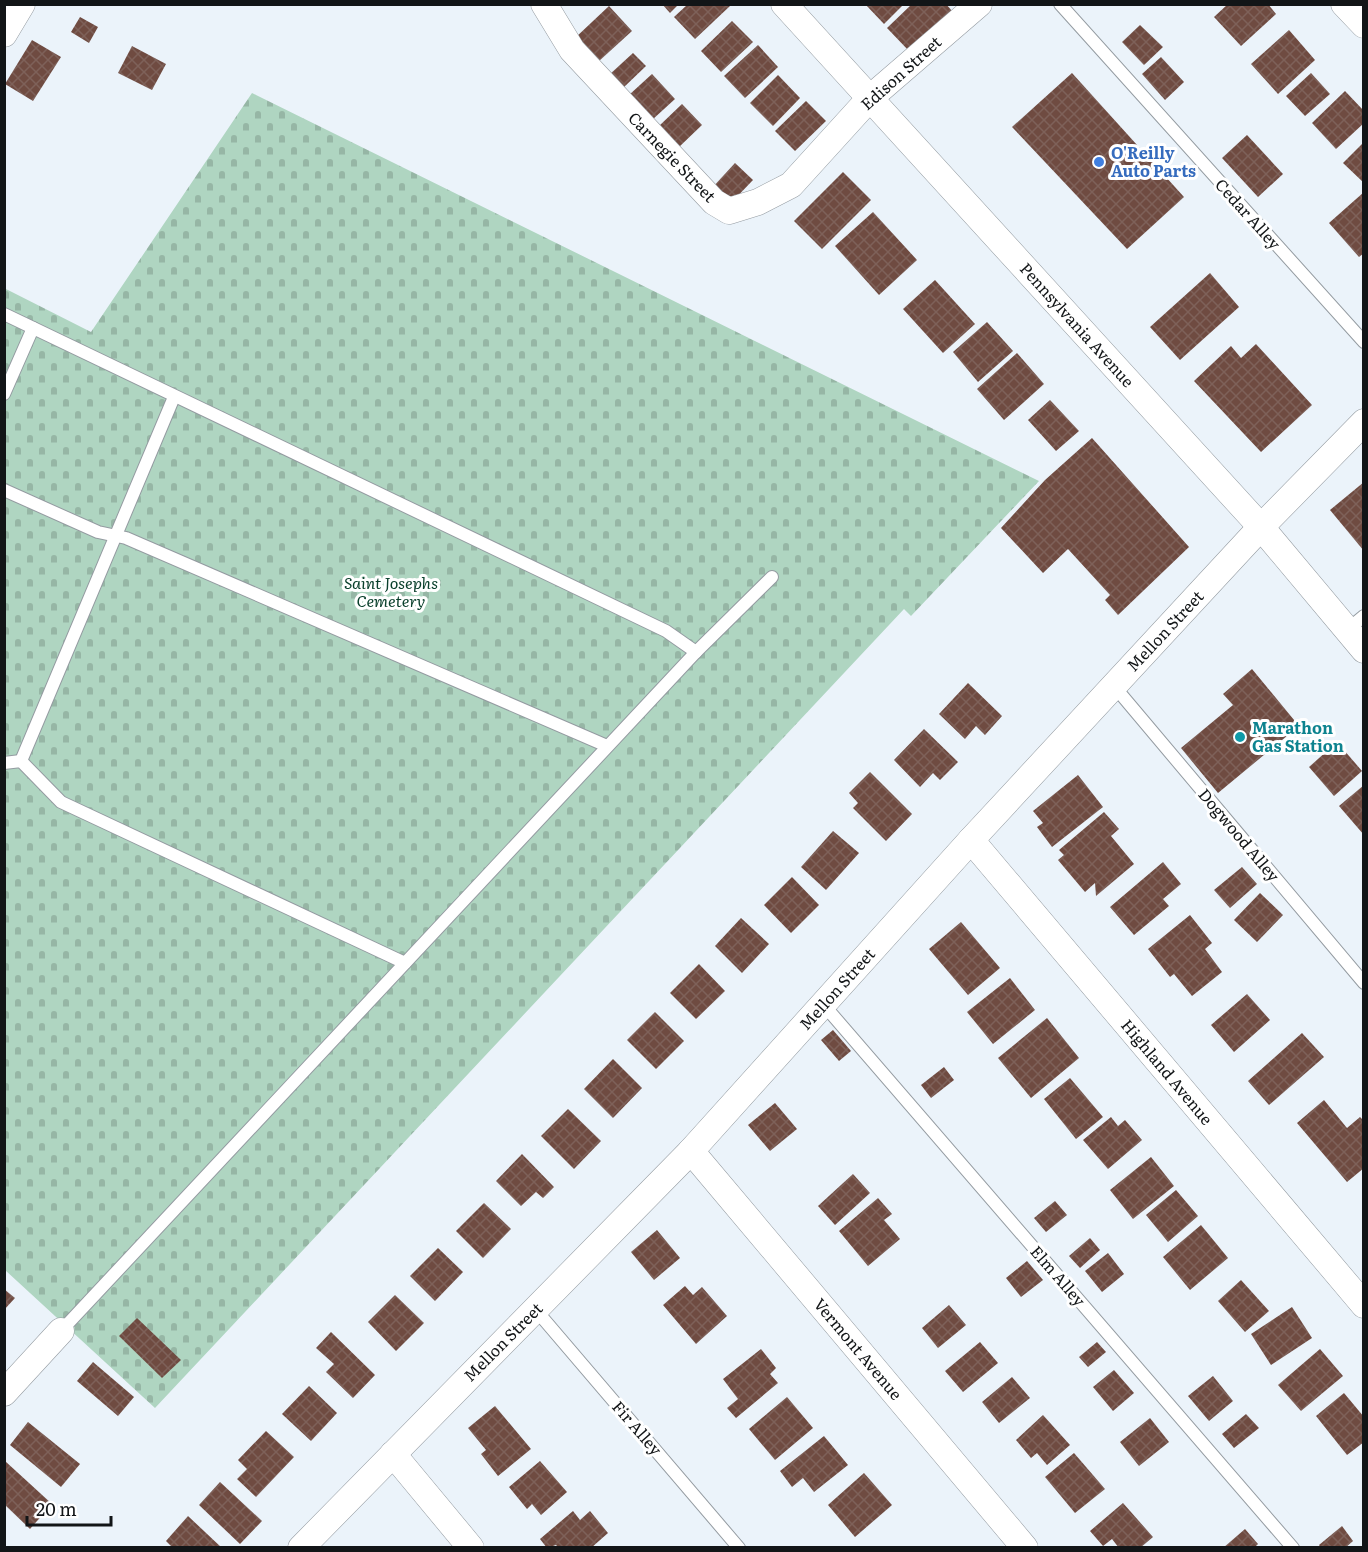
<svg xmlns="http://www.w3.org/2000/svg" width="1368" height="1552" font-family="Literata,serif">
<defs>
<pattern id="cemetery-stones" width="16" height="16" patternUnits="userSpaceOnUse" patternTransform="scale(1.5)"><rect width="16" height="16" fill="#afd5c1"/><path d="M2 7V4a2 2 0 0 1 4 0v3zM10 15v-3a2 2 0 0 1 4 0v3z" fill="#96b6a5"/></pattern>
<pattern id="building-cross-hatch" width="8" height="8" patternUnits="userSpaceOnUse" patternTransform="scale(1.5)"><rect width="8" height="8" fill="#6f4b41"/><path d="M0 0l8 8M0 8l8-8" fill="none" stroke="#7e6159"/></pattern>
</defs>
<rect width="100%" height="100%" fill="#ebf3fa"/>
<path fill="url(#cemetery-stones)" d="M 252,93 L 1039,481 L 911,616 L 904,609 L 155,1408 L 5,1270 L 4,288 L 91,332 Z"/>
<g fill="url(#building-cross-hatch)">
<path d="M 662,4 L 679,4 L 670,13 Z"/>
<path d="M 865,4 L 904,4 L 884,24 Z"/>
<path d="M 912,4 L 946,4 L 952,11 L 909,51 L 887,28 Z"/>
<path d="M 1228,4 L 1268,4 L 1276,14 L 1241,46 L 1214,17 Z"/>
<path d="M 687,5 L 729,5 L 730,6 L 695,39 L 674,17 Z"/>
<path d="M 609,6 L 632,31 L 598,62 L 575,38 Z"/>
<path d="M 80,17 L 98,27 L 89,43 L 71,32 Z"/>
<path d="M 732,21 L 753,42 L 721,72 L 701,51 Z"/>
<path d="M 1140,25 L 1163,47 L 1144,65 L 1122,42 Z"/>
<path d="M 1289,30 L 1315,60 L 1278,94 L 1251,64 Z"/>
<path d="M 32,40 L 61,57 L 33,101 L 5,84 Z"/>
<path d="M 758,45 L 778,67 L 745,98 L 724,76 Z"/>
<path d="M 132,46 L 166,64 L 152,90 L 118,73 Z"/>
<path d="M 633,53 L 646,66 L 622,89 L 609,75 Z"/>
<path d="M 1161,57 L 1184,82 L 1165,100 L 1142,74 Z"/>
<path d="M 1072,73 L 1184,197 L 1127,249 L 1012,127 Z"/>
<path d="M 1311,73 L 1330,94 L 1305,116 L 1286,96 Z"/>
<path d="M 652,74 L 675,99 L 652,120 L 629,95 Z"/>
<path d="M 778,75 L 800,98 L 773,126 L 750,103 Z"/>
<path d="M 1345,91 L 1364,111 L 1364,123 L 1336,149 L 1312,123 Z"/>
<path d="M 806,101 L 826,121 L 795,151 L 775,131 Z"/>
<path d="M 682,104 L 702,125 L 678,148 L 658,127 Z"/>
<path d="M 1247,135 L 1283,174 L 1258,197 L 1222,158 Z"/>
<path d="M 1364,142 L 1364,183 L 1343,163 Z"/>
<path d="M 735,163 L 753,180 L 730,204 L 712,188 Z"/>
<path d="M 843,172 L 871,200 L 822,249 L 794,221 Z"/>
<path d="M 1364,192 L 1364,253 L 1359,257 L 1329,223 Z"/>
<path d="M 873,212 L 917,260 L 879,295 L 835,246 Z"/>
<path d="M 1210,273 L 1239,307 L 1180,360 L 1150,327 Z"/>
<path d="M 935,280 L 975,324 L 943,353 L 903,309 Z"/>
<path d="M 987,322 L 1013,351 L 978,382 L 953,352 Z"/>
<path d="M 1256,344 L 1312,405 L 1261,452 L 1194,381 L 1231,346 L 1241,358 Z"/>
<path d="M 1017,353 L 1044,384 L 1004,420 L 977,389 Z"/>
<path d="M 1050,400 L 1079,431 L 1056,451 L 1028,420 Z"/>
<path d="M 1092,438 L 1189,547 L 1118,615 L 1105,600 L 1110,595 L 1068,549 L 1043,573 L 1001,528 L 1045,480 Z"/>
<path d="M 1364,482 L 1364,551 L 1330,510 Z"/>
<path d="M 1252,669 L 1299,726 L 1218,793 L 1181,748 L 1233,705 L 1223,694 Z"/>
<path d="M 968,683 L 1002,716 L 985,735 L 976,726 L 965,739 L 939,714 Z"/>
<path d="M 924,729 L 958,762 L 940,780 L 933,773 L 920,787 L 894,760 Z"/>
<path d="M 1337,742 L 1362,771 L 1334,796 L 1309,767 Z"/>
<path d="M 870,772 L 912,814 L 886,841 L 853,808 L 858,803 L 849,793 Z"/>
<path d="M 1078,775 L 1103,807 L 1052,847 L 1037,827 L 1043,823 L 1033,811 Z"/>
<path d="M 1364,785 L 1364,835 L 1339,806 Z"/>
<path d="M 1104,812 L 1119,829 L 1111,836 L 1134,864 L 1096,896 L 1095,883 L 1085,892 L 1058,860 L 1064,855 L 1059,850 Z"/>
<path d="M 833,831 L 859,853 L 826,890 L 801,867 Z"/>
<path d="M 1163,862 L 1181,884 L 1163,899 L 1169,906 L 1134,935 L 1110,907 Z"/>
<path d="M 1242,867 L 1257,884 L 1230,908 L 1214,890 Z"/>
<path d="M 792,877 L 819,905 L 791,933 L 764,905 Z"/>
<path d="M 1260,893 L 1283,915 L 1257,942 L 1234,920 Z"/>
<path d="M 1190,915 L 1212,943 L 1205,949 L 1222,972 L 1192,996 L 1174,974 L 1170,977 L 1148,949 Z"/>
<path d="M 741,918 L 769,944 L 742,973 L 715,946 Z"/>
<path d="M 961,922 L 1000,968 L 968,995 L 929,949 Z"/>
<path d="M 699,964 L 725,991 L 696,1019 L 670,993 Z"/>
<path d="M 1010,978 L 1035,1010 L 993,1044 L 967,1012 Z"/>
<path d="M 1247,994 L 1270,1020 L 1234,1052 L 1211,1025 Z"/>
<path d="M 655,1012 L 684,1041 L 656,1069 L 627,1040 Z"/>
<path d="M 1047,1018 L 1079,1058 L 1031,1098 L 998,1058 Z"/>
<path d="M 833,1030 L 851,1051 L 839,1061 L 821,1040 Z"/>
<path d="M 1302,1033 L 1324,1057 L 1269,1105 L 1248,1081 Z"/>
<path d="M 613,1059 L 642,1088 L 613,1118 L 584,1089 Z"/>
<path d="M 944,1067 L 954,1080 L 931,1098 L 921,1085 Z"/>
<path d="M 1070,1078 L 1103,1117 L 1076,1139 L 1044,1099 Z"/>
<path d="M 1324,1100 L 1347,1128 L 1360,1117 L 1364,1121 L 1364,1168 L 1347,1182 L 1297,1123 Z"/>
<path d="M 775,1103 L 797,1129 L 770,1151 L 748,1125 Z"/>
<path d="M 568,1109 L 601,1141 L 574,1169 L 541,1136 Z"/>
<path d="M 1111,1117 L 1118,1126 L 1125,1120 L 1142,1140 L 1108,1169 L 1083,1140 Z"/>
<path d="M 522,1154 L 554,1187 L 543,1198 L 536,1192 L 521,1206 L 496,1181 Z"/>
<path d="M 1151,1157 L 1174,1186 L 1133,1219 L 1110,1190 Z"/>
<path d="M 853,1174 L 870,1193 L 835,1225 L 818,1206 Z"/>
<path d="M 1176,1190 L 1198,1216 L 1168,1242 L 1146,1215 Z"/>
<path d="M 878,1198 L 892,1214 L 884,1220 L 900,1239 L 868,1266 L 839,1231 Z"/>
<path d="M 1055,1201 L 1067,1215 L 1046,1232 L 1034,1218 Z"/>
<path d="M 484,1203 L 511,1229 L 483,1258 L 456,1231 Z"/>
<path d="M 1201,1225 L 1228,1258 L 1190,1290 L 1163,1257 Z"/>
<path d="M 657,1230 L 680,1258 L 654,1280 L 631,1252 Z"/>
<path d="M 1090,1238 L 1100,1250 L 1080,1268 L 1069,1256 Z"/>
<path d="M 438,1248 L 463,1272 L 435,1301 L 410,1276 Z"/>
<path d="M 1108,1253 L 1124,1274 L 1102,1292 L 1085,1271 Z"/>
<path d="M 1027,1261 L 1043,1280 L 1021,1297 L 1006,1278 Z"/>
<path d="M 1241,1280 L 1269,1311 L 1245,1332 L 1218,1301 Z"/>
<path d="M 685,1286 L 693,1295 L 702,1287 L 727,1316 L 696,1344 L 663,1305 Z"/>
<path d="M 4,1289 L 15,1298 L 4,1310 Z"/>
<path d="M 395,1295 L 424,1323 L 396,1351 L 368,1322 Z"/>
<path d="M 949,1305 L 966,1325 L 938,1348 L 922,1328 Z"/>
<path d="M 1292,1307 L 1312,1338 L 1271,1365 L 1251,1334 Z"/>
<path d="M 137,1318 L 181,1360 L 162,1378 L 119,1336 Z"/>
<path d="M 331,1332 L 375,1375 L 353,1398 L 326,1372 L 334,1364 L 316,1348 Z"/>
<path d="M 980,1342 L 998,1363 L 963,1392 L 945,1371 Z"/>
<path d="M 1097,1342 L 1106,1352 L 1088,1367 L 1079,1357 Z"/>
<path d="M 761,1349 L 776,1368 L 770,1374 L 778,1383 L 736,1418 L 727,1408 L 738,1399 L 723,1379 Z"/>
<path d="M 1320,1349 L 1343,1376 L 1301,1411 L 1278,1385 Z"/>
<path d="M 93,1362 L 134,1397 L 118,1416 L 77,1381 Z"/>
<path d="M 1114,1370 L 1134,1393 L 1113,1411 L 1093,1387 Z"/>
<path d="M 1213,1376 L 1233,1401 L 1209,1421 L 1188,1396 Z"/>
<path d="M 1012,1377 L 1030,1398 L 999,1423 L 982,1402 Z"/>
<path d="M 309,1386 L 337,1413 L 311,1441 L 282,1414 Z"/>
<path d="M 1344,1393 L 1364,1417 L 1364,1442 L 1347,1455 L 1316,1416 Z"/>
<path d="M 787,1397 L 813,1428 L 775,1460 L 749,1429 Z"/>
<path d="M 495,1406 L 531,1449 L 498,1476 L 481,1454 L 486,1450 L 468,1428 Z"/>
<path d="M 1246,1414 L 1259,1428 L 1234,1448 L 1222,1434 Z"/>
<path d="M 1043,1415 L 1070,1445 L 1047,1465 L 1037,1453 L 1031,1458 L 1016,1440 Z"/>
<path d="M 1150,1418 L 1169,1442 L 1139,1466 L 1120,1442 Z"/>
<path d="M 28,1422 L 80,1464 L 61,1487 L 10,1445 Z"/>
<path d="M 266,1431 L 294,1457 L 256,1497 L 237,1479 L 247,1469 L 238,1460 Z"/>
<path d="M 824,1436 L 848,1465 L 814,1492 L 803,1478 L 792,1487 L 780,1471 Z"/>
<path d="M 1074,1453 L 1105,1489 L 1075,1513 L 1045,1477 Z"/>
<path d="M 5,1461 L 52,1504 L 30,1529 L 5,1505 Z"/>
<path d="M 540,1461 L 567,1492 L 541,1515 L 532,1504 L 527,1509 L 509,1487 Z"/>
<path d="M 864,1473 L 892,1505 L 855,1537 L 828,1505 Z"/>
<path d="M 220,1482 L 262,1521 L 240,1544 L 199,1505 Z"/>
<path d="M 1123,1503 L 1153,1537 L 1140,1548 L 1119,1548 L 1112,1539 L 1103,1546 L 1090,1531 Z"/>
<path d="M 573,1511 L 580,1520 L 590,1511 L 608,1533 L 591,1548 L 559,1548 L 556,1545 L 547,1548 L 540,1539 Z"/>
<path d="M 188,1516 L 222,1548 L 173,1548 L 166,1541 Z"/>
<path d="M 1342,1526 L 1353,1541 L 1345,1548 L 1321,1548 L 1319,1545 Z"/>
<path d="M 1245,1529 L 1258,1544 L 1254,1548 L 1223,1548 Z"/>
</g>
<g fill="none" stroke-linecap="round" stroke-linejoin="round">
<g stroke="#949ba1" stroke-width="14">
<g id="lane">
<path d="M 1060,4 L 1364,342"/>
<path d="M 4,314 L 666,631 L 696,652"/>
<path d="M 4,394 L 33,328"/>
<path d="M 4,490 L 98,532 L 126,538 L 607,746"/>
<path d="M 1347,630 L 1364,616"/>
<path d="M 1114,686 L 1364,983"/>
<path d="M 21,761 L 174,397"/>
<path d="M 4,763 L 21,761 L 61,802 L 405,963"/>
<path d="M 823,1004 L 1293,1548"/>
<path d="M 535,1309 L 739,1548"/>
<path d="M 61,1331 L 696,652 L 772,577"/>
</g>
</g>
<g stroke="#949ba1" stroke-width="27">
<g id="street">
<path d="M 544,4 L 572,50 L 714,202 L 729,211 L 758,202 L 791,185 L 870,98 L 979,4"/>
<path d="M 784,4 L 1261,527 L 1364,650"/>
<path d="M 1344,4 L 1364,25"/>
<path d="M 4,34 L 22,4"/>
<path d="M 971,840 L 1364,1305"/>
<path d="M 691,1151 L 1025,1548"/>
<path d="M 4,1393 L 61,1331"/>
<path d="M 393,1454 L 471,1548"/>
<path d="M 301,1548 L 691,1151 L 971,840 L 1261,527 L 1364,422"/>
</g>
</g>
<use href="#lane" stroke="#fff" stroke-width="12"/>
<use href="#street" stroke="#fff" stroke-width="26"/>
</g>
<circle fill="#3f7fe0" stroke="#fff" stroke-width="2" cx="1099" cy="162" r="6"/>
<circle fill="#0f9aa8" stroke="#fff" stroke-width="2" cx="1240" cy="737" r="6"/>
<g text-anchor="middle" stroke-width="6" stroke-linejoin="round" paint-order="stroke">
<g font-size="16" fill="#121517" stroke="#fff">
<text transform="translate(901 73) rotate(-42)" y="6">Edison Street</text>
<text transform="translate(672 157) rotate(46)" y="6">Carnegie Street</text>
<text transform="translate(1248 214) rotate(48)" y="6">Cedar Alley</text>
<text transform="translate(1077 325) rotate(48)" y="6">Pennsylvania Avenue</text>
<text transform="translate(1165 631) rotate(-47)" y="6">Mellon Street</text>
<text transform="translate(1239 835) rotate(50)" y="6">Dogwood Alley</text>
<text transform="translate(837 989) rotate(-48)" y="6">Mellon Street</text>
<text transform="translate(1167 1072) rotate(50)" y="6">Highland Avenue</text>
<text transform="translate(1058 1276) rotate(49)" y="6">Elm Alley</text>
<text transform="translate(503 1342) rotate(-45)" y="6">Mellon Street</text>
<text transform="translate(858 1349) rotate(50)" y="6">Vermont Avenue</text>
<text transform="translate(637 1428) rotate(49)" y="6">Fir Alley</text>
</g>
<g font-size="16" font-weight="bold" fill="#366cbe" stroke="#fff" text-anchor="start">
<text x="1111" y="159">O'Reilly<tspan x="1111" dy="18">Auto Parts</tspan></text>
</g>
<g font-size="16" font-style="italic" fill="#0a402c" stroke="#fff">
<text x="391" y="589">Saint Josephs<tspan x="391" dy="18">Cemetery</tspan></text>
</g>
<g font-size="16" font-weight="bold" fill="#0d838f" stroke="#fff" text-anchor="start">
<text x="1252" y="734">Marathon<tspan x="1252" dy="18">Gas Station</tspan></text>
</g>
</g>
<rect width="1368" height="1552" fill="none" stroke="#121517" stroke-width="12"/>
<path d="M27 1516v9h84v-9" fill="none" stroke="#121517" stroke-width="3"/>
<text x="36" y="1516" font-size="18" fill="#121517" stroke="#ffffff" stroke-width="4.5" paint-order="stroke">20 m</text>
</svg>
